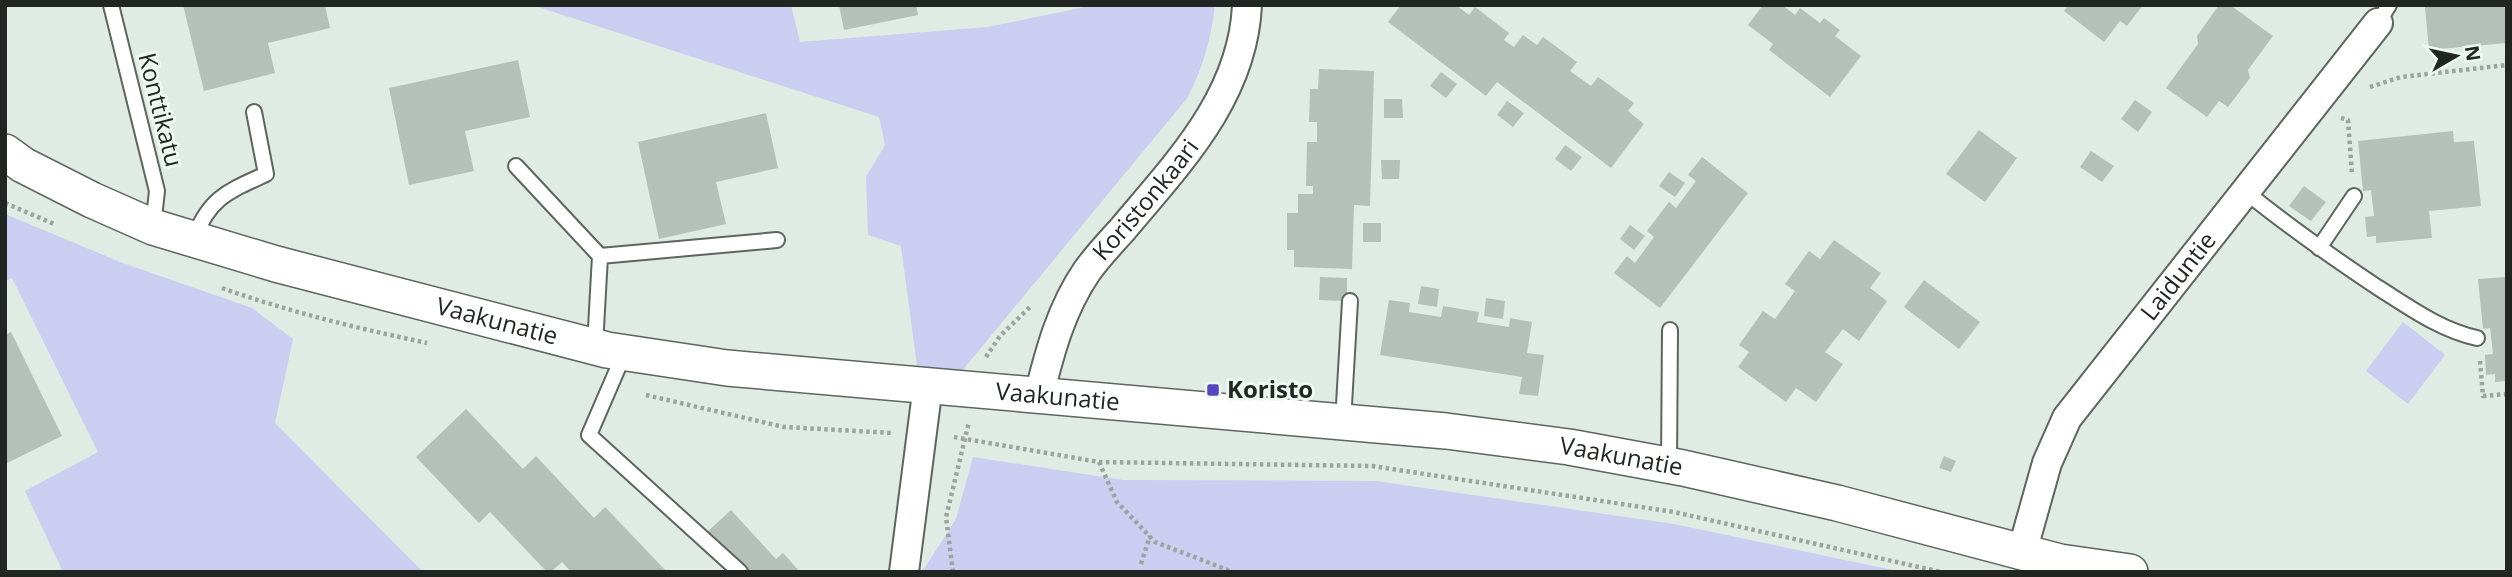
<svg xmlns="http://www.w3.org/2000/svg" width="2512" height="577" font-family="'Open Sans',sans-serif">
<rect width="100%" height="100%" fill="#e0ebe3"/>
<g fill="#cbcdf1">
<path d="M 532,5 L 791,5 L 800,42 L 988,27 L 1085,7 L 1086,5 L 1215,5 C 1211,39 1203,67 1188,97 L 962,371 L 917,366 L 901,246 L 868,235 L 866,177 L 885,145 L 879,117 Z"/>
<path d="M 5,214 L 120,262 L 252,308 L 293,339 L 275,423 L 423,572 L 63,572 L 25,491 L 98,452 L 12,278 L 5,281 Z"/>
<path d="M 2403,322 L 2445,355 L 2408,404 L 2366,371 Z"/>
<path d="M 973,457 L 1123,480 L 1376,481 L 1674,524 L 1902,572 L 922,572 L 956,519 Z"/>
</g>
<g fill="#b5c0b8">
<path d="M 183,5 L 325,5 L 330,28 L 268,43 L 275,73 L 204,91 Z"/>
<path d="M 839,5 L 916,5 L 918,15 L 844,30 Z"/>
<path d="M 1401,5 L 1456,5 L 1469,15 L 1475,7 L 1509,33 L 1504,40 L 1514,47 L 1523,35 L 1537,45 L 1543,37 L 1577,62 L 1570,71 L 1591,86 L 1598,77 L 1634,103 L 1628,111 L 1644,124 L 1611,168 L 1497,82 L 1486,96 L 1388,22 Z"/>
<path d="M 1763,5 L 1782,5 L 1795,15 L 1800,8 L 1820,23 L 1824,18 L 1840,30 L 1835,36 L 1861,56 L 1830,97 L 1769,50 L 1773,44 L 1748,25 Z"/>
<path d="M 2068,5 L 2143,5 L 2127,26 L 2120,21 L 2104,42 L 2064,11 Z"/>
<path d="M 2219,5 L 2230,5 L 2273,36 L 2248,70 L 2250,78 L 2228,107 L 2219,101 L 2207,117 L 2166,88 L 2198,44 L 2197,36 Z"/>
<path d="M 2449,5 L 2507,5 L 2507,43 L 2429,50 L 2425,7 Z"/>
<path d="M 518,60 L 530,117 L 465,131 L 474,171 L 409,185 L 389,88 Z"/>
<path d="M 1319,69 L 1374,71 L 1370,206 L 1354,205 L 1352,269 L 1294,267 L 1294,250 L 1287,250 L 1287,213 L 1298,213 L 1298,194 L 1313,194 L 1313,186 L 1306,186 L 1307,142 L 1317,142 L 1317,122 L 1309,122 L 1310,89 L 1318,89 Z"/>
<path d="M 1441,72 L 1457,84 L 1446,98 L 1430,86 Z"/>
<path d="M 1384,99 L 1402,99 L 1403,118 L 1384,118 Z"/>
<path d="M 2135,100 L 2152,112 L 2138,132 L 2121,119 Z"/>
<path d="M 1507,101 L 1524,113 L 1513,127 L 1497,115 Z"/>
<path d="M 766,113 L 778,168 L 716,182 L 726,224 L 659,239 L 638,142 Z"/>
<path d="M 1979,130 L 2017,158 L 1985,202 L 1946,174 Z"/>
<path d="M 2453,131 L 2454,142 L 2474,141 L 2481,206 L 2429,211 L 2432,238 L 2376,243 L 2376,236 L 2367,237 L 2365,217 L 2374,216 L 2371,190 L 2363,191 L 2358,141 Z"/>
<path d="M 1565,145 L 1582,157 L 1571,171 L 1555,159 Z"/>
<path d="M 2091,151 L 2114,166 L 2102,182 L 2080,167 Z"/>
<path d="M 1702,157 L 1748,193 L 1660,308 L 1614,273 L 1627,256 L 1635,263 L 1654,237 L 1647,231 L 1669,202 L 1676,208 L 1696,181 L 1688,175 Z"/>
<path d="M 1381,160 L 1400,160 L 1399,179 L 1382,179 Z"/>
<path d="M 1669,172 L 1685,183 L 1675,197 L 1659,186 Z"/>
<path d="M 2304,186 L 2326,202 L 2311,221 L 2289,206 Z"/>
<rect x="1363" y="223" width="18" height="19"/>
<path d="M 1630,225 L 1645,236 L 1634,250 L 1620,239 Z"/>
<path d="M 1834,240 L 1881,273 L 1870,288 L 1887,301 L 1859,341 L 1843,329 L 1825,352 L 1843,364 L 1816,402 L 1796,388 L 1786,402 L 1738,367 L 1749,352 L 1739,345 L 1763,311 L 1775,319 L 1795,291 L 1785,284 L 1809,251 L 1820,259 Z"/>
<path d="M 1320,277 L 1347,278 L 1347,301 L 1319,300 Z"/>
<path d="M 2507,277 L 2507,381 L 2495,382 L 2495,374 L 2486,375 L 2485,355 L 2493,354 L 2490,328 L 2483,329 L 2478,279 Z"/>
<path d="M 1924,280 L 1980,322 L 1959,349 L 1904,307 Z"/>
<path d="M 1421,286 L 1439,289 L 1437,307 L 1418,304 Z"/>
<path d="M 1486,298 L 1505,301 L 1503,319 L 1484,316 Z"/>
<path d="M 1389,300 L 1410,303 L 1409,312 L 1441,317 L 1443,306 L 1479,312 L 1477,322 L 1509,327 L 1510,318 L 1532,322 L 1527,353 L 1544,355 L 1538,396 L 1519,394 L 1522,377 L 1380,355 Z"/>
<path d="M 11,332 L 62,436 L 5,464 L 5,335 Z"/>
<path d="M 466,409 L 523,469 L 536,456 L 594,518 L 605,507 L 667,572 L 571,572 L 562,562 L 551,572 L 547,572 L 490,512 L 479,523 L 416,457 Z"/>
<path d="M 1944,456 L 1956,461 L 1951,472 L 1939,468 Z"/>
<path d="M 731,510 L 776,559 L 783,553 L 800,572 L 741,572 L 706,533 Z"/>
</g>
<g fill="none" stroke-linecap="round" stroke-linejoin="round">
<g stroke="#5c655e" stroke-width="18">
<g id="service">
<path d="M 111,5 L 157,191 L 153,226"/>
<path d="M 2378,23 L 2389,5"/>
<path d="M 516,166 L 600,256"/>
<path d="M 2246,192 C 2288,226 2332,257 2377,287 C 2409,307 2440,330 2477,338"/>
<path d="M 194,238 C 210,197 229,191 266,174 L 254,112"/>
<path d="M 2319,248 L 2354,196"/>
<path d="M 595,346 L 600,256 L 777,240"/>
<path d="M 624,354 L 589,435 L 740,572"/>
<path d="M 1343,422 L 1350,301"/>
<path d="M 1669,464 L 1670,330"/>
</g>
</g>
<g stroke="#5c655e" stroke-width="32">
<g id="minor">
<path id="s1" d="M 1039,395 C 1050,351 1061,309 1087,271 C 1097,257 1110,243 1122,230 C 1178,163 1243,97 1247,5"/>
<path id="s2" d="M 2022,552 L 2047,463 L 2067,418 L 2378,23"/>
<path d="M 904,572 L 928,385"/>
</g>
</g>
<g stroke="#5c655e" stroke-width="38">
<g id="tertiary">
<path id="s3" d="M 5,152 L 23,165 L 92,200 L 153,227 L 276,264 L 607,350 L 727,368 L 1446,431 L 1569,447 L 1683,468 L 1837,503 L 2060,562 L 2130,572"/>
</g>
</g>
<g stroke="#9ca49e" stroke-width="4.5" stroke-dasharray="3.5 3.5" stroke-linecap="butt">
<path d="M 2370,87 L 2401,77 L 2507,65"/>
<path d="M 2341,118 L 2348,120 L 2352,174"/>
<path d="M 5,203 L 54,224"/>
<path d="M 222,288 C 289,312 357,328 427,343"/>
<path d="M 986,357 L 1000,336 L 1031,306"/>
<path d="M 2480,361 L 2483,396 L 2507,394"/>
<path d="M 646,395 L 784,427 L 893,433"/>
<path d="M 954,437 L 1099,462 L 1372,466 L 1674,512 L 1941,572"/>
<path d="M 1099,462 L 1117,502 L 1155,542 L 1233,572"/>
<path d="M 1141,564 L 1150,536"/>
<path d="M 953,572 L 946,517 L 969,422"/>
</g>
<use href="#service" stroke="#fff" stroke-width="14"/>
<use href="#minor" stroke="#fff" stroke-width="28"/>
<use href="#tertiary" stroke="#fff" stroke-width="35"/>
</g>
<rect fill="#5748c0" stroke="#edf9f0" stroke-width="2.5" x="1206" y="383" width="14" height="14" rx="3.5"/>
<g text-anchor="middle" stroke-width="6" stroke-linejoin="round" paint-order="stroke">
<g font-size="24" fill="#222623" stroke="#edf9f0">
<text transform="translate(160 110) rotate(76)" y="8">Konttikatu</text>
<text dy="8" stroke="none"><textPath href="#s1" startOffset="226">Koristonkaari</textPath></text>
<text dy="8" stroke="none"><textPath href="#s2" startOffset="322">Laiduntie</textPath></text>
<text dy="8" stroke="none"><textPath href="#s3" startOffset="523">Vaakunatie</textPath></text>
<text dy="8" stroke="none"><textPath href="#s3" startOffset="1090">Vaakunatie</textPath></text>
<text dy="8" stroke="none"><textPath href="#s3" startOffset="1657">Vaakunatie</textPath></text>
</g>
<g font-size="24" font-weight="bold" fill="#222623" stroke="#edf9f0" text-anchor="start">
<text x="1227" y="398">Koristo</text>
</g>
</g>
<rect width="2512" height="577" fill="none" stroke="#222623" stroke-width="14"/>
<g transform="translate(2456 56) rotate(81)" stroke="#edf9f0" stroke-width="5" paint-order="stroke">
<path d="M0-5L12 26L0 18L-12 26Z" fill="#222623"/>
<text y="-10" font-size="19" font-weight="bold" text-anchor="middle" fill="#222623">N</text>
</g>
</svg>
